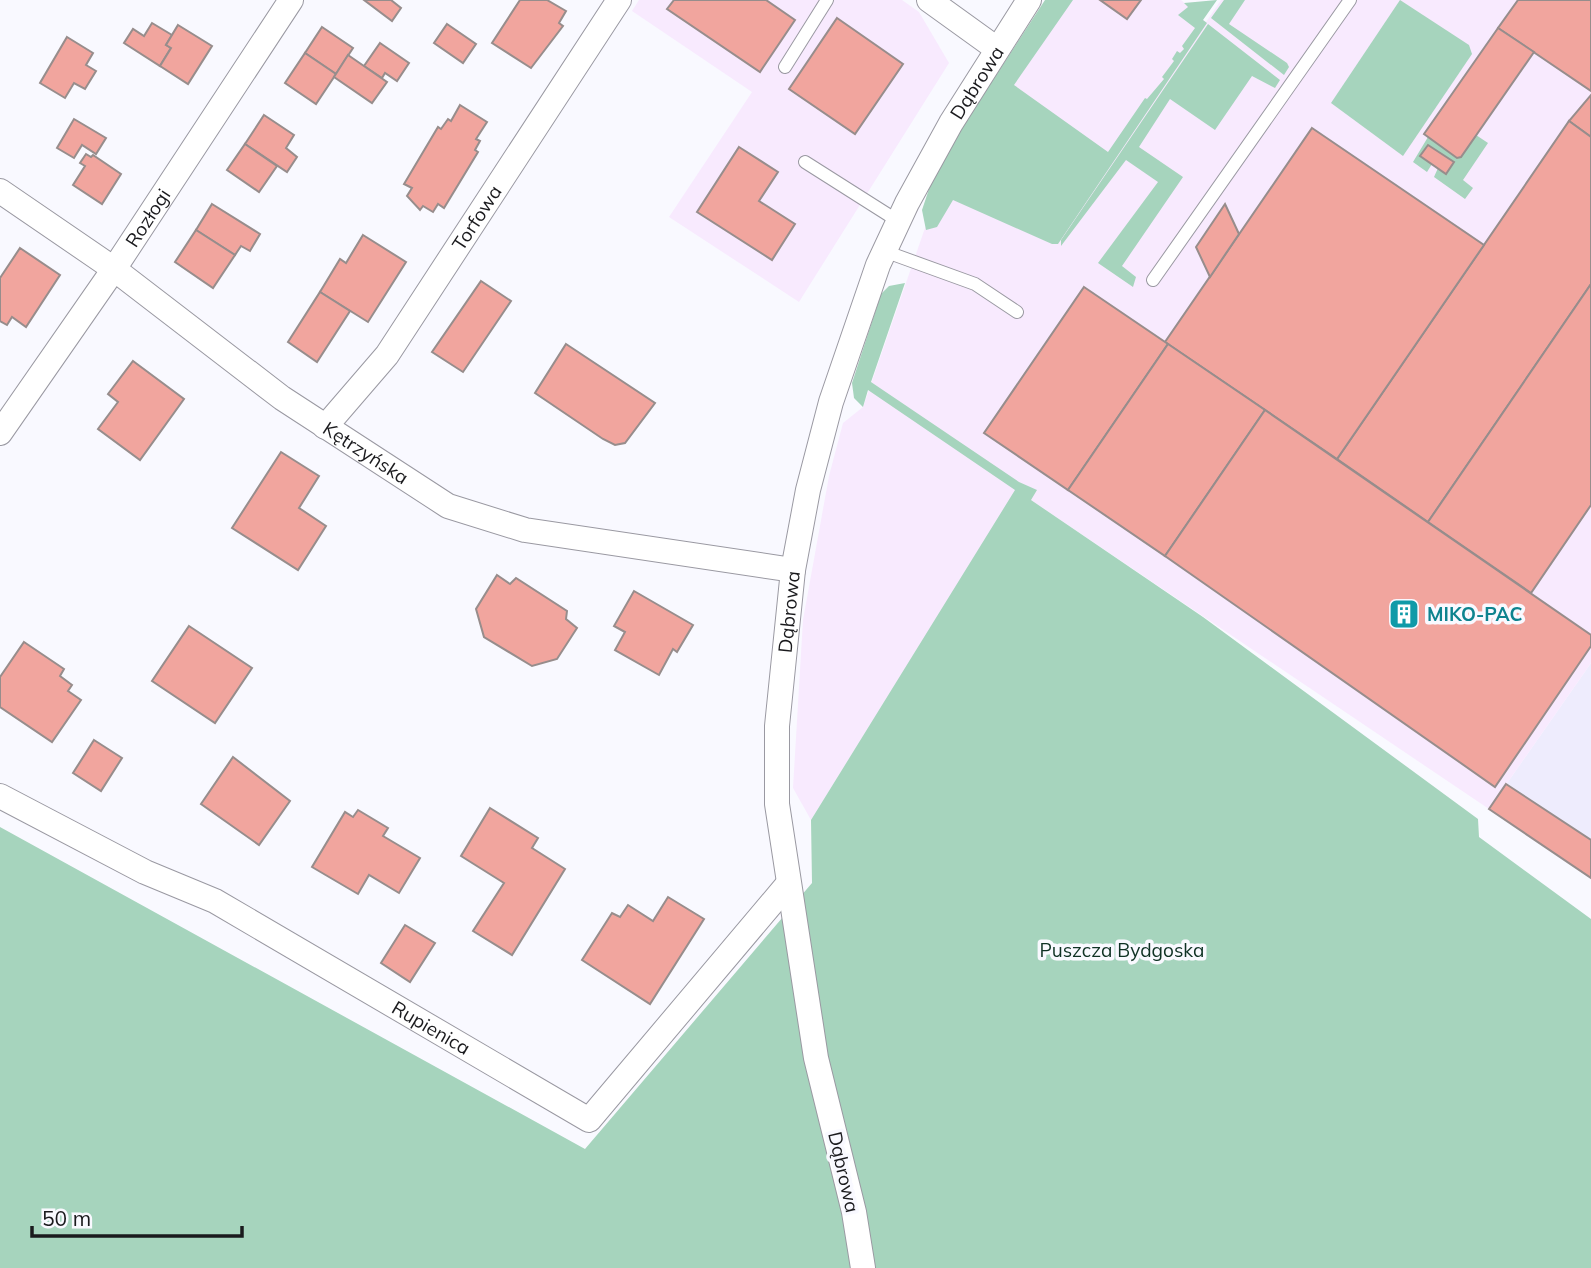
<svg xmlns="http://www.w3.org/2000/svg" width="1591" height="1268" font-family="Mulish,sans-serif">
<rect width="100%" height="100%" fill="#f9f9ff"/>
<path fill="#eeecfd" d="M 1591,663 L 1591,878 L 1489,809 Z"/>
<g fill="#f8eafe">
<path d="M 639,0 L 902,0 L 919,12 L 949,63 L 799,302 L 669,217 L 752,92 L 632,11 Z"/>
<path d="M 1066,0 L 1181,0 L 1206,22 L 1221,0 L 1591,0 L 1591,663 L 1489,809 L 1016,490 L 811,820 L 793,788 L 803,620 L 829,476 L 843,423 L 863,407 L 925,228 Z"/>
</g>
<g fill="#a6d4bd">
<path d="M 1045,0 L 1073,0 L 1014,85 L 1108,152 L 1145,98 L 1147,99 L 1164,79 L 1162,77 L 1174,61 L 1172,59 L 1177,51 L 1180,53 L 1184,49 L 1182,46 L 1195,28 L 1178,15 L 1188,7 L 1184,3 L 1217,0 L 1203,20 L 1207,23 L 1058,244 L 1052,244 L 953,200 L 937,227 L 926,230 L 922,210 L 930,186 L 961,129 Z"/>
<path d="M 1224,0 L 1245,0 L 1229,24 L 1287,63 L 1289,67 L 1284,75 L 1211,18 Z"/>
<path d="M 1400,0 L 1469,45 L 1472,54 L 1403,156 L 1331,103 Z"/>
<path d="M 1208,24 L 1280,80 L 1275,88 L 1252,76 L 1215,130 L 1170,99 L 1139,147 L 1183,177 L 1122,266 L 1136,277 L 1133,287 L 1098,263 L 1158,182 L 1126,160 L 1061,246 L 1061,240 Z"/>
<path d="M 1476,135 L 1488,143 L 1463,180 L 1473,188 L 1465,199 L 1434,177 L 1438,168 L 1447,173 L 1454,162 L 1432,164 L 1427,172 L 1413,162 L 1428,137 L 1457,157 Z"/>
<path d="M 905,283 L 871,382 L 1019,482 L 1037,490 L 1031,500 L 1203,617 L 1478,819 L 1479,837 L 1591,919 L 1591,1268 L 0,1268 L 0,827 L 585,1149 L 812,883 L 811,820 L 1015,490 L 868,390 L 863,407 L 854,398 L 852,383 L 881,294 L 889,286 Z"/>
</g>
<g fill="#f1a59e" stroke="#978d8c" stroke-width="2">
<path d="M 364,0 L 391,0 L 401,8 L 392,21 Z"/>
<path d="M 520,0 L 547,0 L 566,11 L 559,23 L 563,26 L 531,68 L 492,43 Z"/>
<path d="M 674,0 L 766,0 L 795,20 L 760,72 L 667,9 Z"/>
<path d="M 1100,0 L 1141,0 L 1127,19 Z"/>
<path d="M 1518,0 L 1591,0 L 1591,91 L 1498,28 Z"/>
<path d="M 837,18 L 903,64 L 855,134 L 789,89 Z"/>
<path d="M 152,23 L 172,35 L 166,45 L 171,48 L 160,66 L 124,43 L 133,29 L 144,36 Z"/>
<path d="M 447,24 L 476,44 L 463,63 L 434,43 Z"/>
<path d="M 178,25 L 212,46 L 188,84 L 160,66 L 171,48 L 166,45 Z"/>
<path d="M 322,27 L 353,48 L 336,74 L 305,53 Z"/>
<path d="M 1498,28 L 1534,52 L 1461,157 L 1457,158 L 1424,134 Z"/>
<path d="M 67,37 L 93,53 L 86,65 L 96,71 L 85,89 L 74,83 L 65,98 L 40,83 Z"/>
<path d="M 380,43 L 409,63 L 397,81 L 385,73 L 382,78 L 364,66 Z"/>
<path d="M 305,53 L 336,74 L 316,104 L 285,83 Z"/>
<path d="M 348,55 L 387,82 L 372,103 L 334,77 Z"/>
<path d="M 1591,95 L 1591,137 L 1569,121 Z"/>
<path d="M 460,105 L 487,122 L 476,139 L 480,141 L 475,150 L 478,152 L 444,208 L 438,204 L 433,212 L 423,206 L 420,210 L 407,196 L 412,188 L 404,184 L 438,127 L 441,129 L 448,119 L 451,121 Z"/>
<path d="M 264,115 L 294,135 L 286,148 L 297,157 L 287,172 L 245,144 Z"/>
<path d="M 74,119 L 106,138 L 96,154 L 82,145 L 74,158 L 57,148 Z"/>
<path d="M 1569,121 L 1591,137 L 1591,284 L 1428,522 L 1337,459 Z"/>
<path d="M 1312,128 L 1484,245 L 1337,459 L 1165,342 Z"/>
<path d="M 245,144 L 277,166 L 259,192 L 227,170 Z"/>
<path d="M 1428,145 L 1454,162 L 1446,174 L 1420,156 Z"/>
<path d="M 739,147 L 778,172 L 759,201 L 795,224 L 772,260 L 697,212 Z"/>
<path d="M 86,154 L 91,157 L 93,155 L 121,174 L 102,204 L 73,185 L 85,166 L 80,163 Z"/>
<path d="M 212,204 L 260,234 L 250,251 L 241,246 L 235,255 L 196,230 Z"/>
<path d="M 1225,204 L 1239,234 L 1210,277 L 1196,247 Z"/>
<path d="M 196,230 L 235,255 L 213,288 L 175,262 Z"/>
<path d="M 363,235 L 406,262 L 368,322 L 320,292 L 340,259 L 346,263 Z"/>
<path d="M 20,248 L 60,275 L 26,327 L 12,317 L 7,325 L 0,321 L 0,278 Z"/>
<path d="M 481,281 L 511,301 L 463,372 L 432,352 Z"/>
<path d="M 1591,284 L 1591,505 L 1531,593 L 1428,522 Z"/>
<path d="M 1084,287 L 1168,344 L 1068,490 L 984,433 Z"/>
<path d="M 320,292 L 350,311 L 317,362 L 288,342 Z"/>
<path d="M 566,344 L 655,403 L 625,443 L 615,445 L 603,439 L 535,393 Z"/>
<path d="M 1168,344 L 1265,410 L 1165,556 L 1068,490 Z"/>
<path d="M 133,361 L 184,399 L 140,460 L 98,429 L 118,402 L 108,394 Z"/>
<path d="M 1265,410 L 1591,635 L 1591,646 L 1495,787 L 1165,556 Z"/>
<path d="M 281,452 L 319,476 L 299,508 L 326,526 L 298,570 L 232,528 Z"/>
<path d="M 497,575 L 510,584 L 516,578 L 567,611 L 566,619 L 577,628 L 557,659 L 532,666 L 484,637 L 476,609 Z"/>
<path d="M 634,591 L 693,625 L 677,652 L 673,649 L 659,675 L 615,650 L 625,632 L 614,626 Z"/>
<path d="M 189,626 L 252,668 L 215,723 L 152,681 Z"/>
<path d="M 24,642 L 64,669 L 60,676 L 72,685 L 68,691 L 81,700 L 52,742 L 0,707 L 0,677 Z"/>
<path d="M 94,740 L 122,758 L 101,791 L 73,773 Z"/>
<path d="M 233,757 L 290,801 L 259,845 L 201,804 Z"/>
<path d="M 1506,784 L 1591,840 L 1591,878 L 1489,809 Z"/>
<path d="M 490,808 L 538,838 L 532,848 L 565,869 L 512,955 L 473,931 L 504,883 L 461,856 Z"/>
<path d="M 358,810 L 388,828 L 383,836 L 420,858 L 399,893 L 369,875 L 358,894 L 312,867 L 345,812 L 353,817 Z"/>
<path d="M 668,897 L 704,919 L 650,1004 L 582,960 L 612,913 L 620,917 L 628,905 L 653,921 Z"/>
<path d="M 405,925 L 435,943 L 410,982 L 381,963 Z"/>
</g>
<g fill="none" stroke-linecap="round" stroke-linejoin="round">
<g stroke="#9a99a2" stroke-width="14">
<g id="service">
<path d="M 785,67 L 827,0"/>
<path d="M 805,162 L 898,221"/>
<path d="M 884,251 L 975,284 L 1017,312"/>
<path d="M 1153,280 L 1350,0"/>
</g>
</g>
<g stroke="#9a99a2" stroke-width="26">
<g id="minor">
<path d="M 929,0 L 997,49"/>
<path id="s1" d="M 0,191 L 114,269 L 282,398 L 448,506 L 525,530 L 793,570"/>
<path id="s2" d="M 325,427 L 387,355 L 619,0"/>
<path id="s3" d="M 0,433 L 114,269 L 291,0"/>
<path id="s4" d="M 0,796 L 145,872 L 215,901 L 589,1120 L 788,884"/>
<path id="s5" d="M 863,1268 L 854,1212 L 816,1058 L 777,804 L 777,726 L 793,570 L 808,490 L 831,402 L 878,265 L 907,203 L 951,123 L 1029,0"/>
</g>
</g>
<use href="#service" stroke="#fff" stroke-width="12"/>
<use href="#minor" stroke="#fff" stroke-width="24"/>
</g>
<defs>
<g id="building-square" transform="scale(1.575)"><rect x="-9" y="-9" width="18" height="18" rx="4" fill="#0f9aa8" stroke="#f9f9ff"/><path d="M-4-6H4V6H1V3H-1V6H-4ZM-2.5-4.3h1.7v1.8h-1.7ZM.8-4.3h1.7v1.8H.8ZM-2.5-1h1.7V.8h-1.7ZM.8-1h1.7V.8H.8Z" fill="#fff"/></g>
</defs>
<g fill-rule="evenodd">
<use href="#building-square" x="1404" y="614"/>
</g>
<g text-anchor="middle" stroke-width="7" stroke-linejoin="round" paint-order="stroke">
<g font-size="19" fill="#1a1a1d" stroke="#f9f9ff">
<text dy="7" stroke="none"><textPath href="#s5" startOffset="1232">Dąbrowa</textPath></text>
<text dy="7" stroke="none"><textPath href="#s3" startOffset="261">Rozłogi</textPath></text>
<text dy="7" stroke="none"><textPath href="#s2" startOffset="259">Torfowa</textPath></text>
<text dy="7" stroke="none"><textPath href="#s1" startOffset="450">Kętrzyńska</textPath></text>
<text dy="7" stroke="none"><textPath href="#s5" startOffset="665">Dąbrowa</textPath></text>
<text dy="7" stroke="none"><textPath href="#s4" startOffset="490">Rupienica</textPath></text>
<text transform="translate(844 1172) rotate(77)" y="7">Dąbrowa</text>
</g>
<g font-size="19" font-weight="bold" fill="#0d838f" stroke="#f9f9ff" text-anchor="start">
<text x="1427" y="621">MIKO-PAC</text>
</g>
<g font-size="19" fill="#0f3224" stroke="#f9f9ff">
<text x="1122" y="957">Puszcza Bydgoska</text>
</g>
</g>
<path d="M32 1226v10h210v-10" fill="none" stroke="#1a1a1d" stroke-width="3.5"/>
<text x="42" y="1226" font-size="21" fill="#1a1a1d" stroke="#f9f9ff" stroke-width="5" paint-order="stroke">50 m</text>
</svg>
